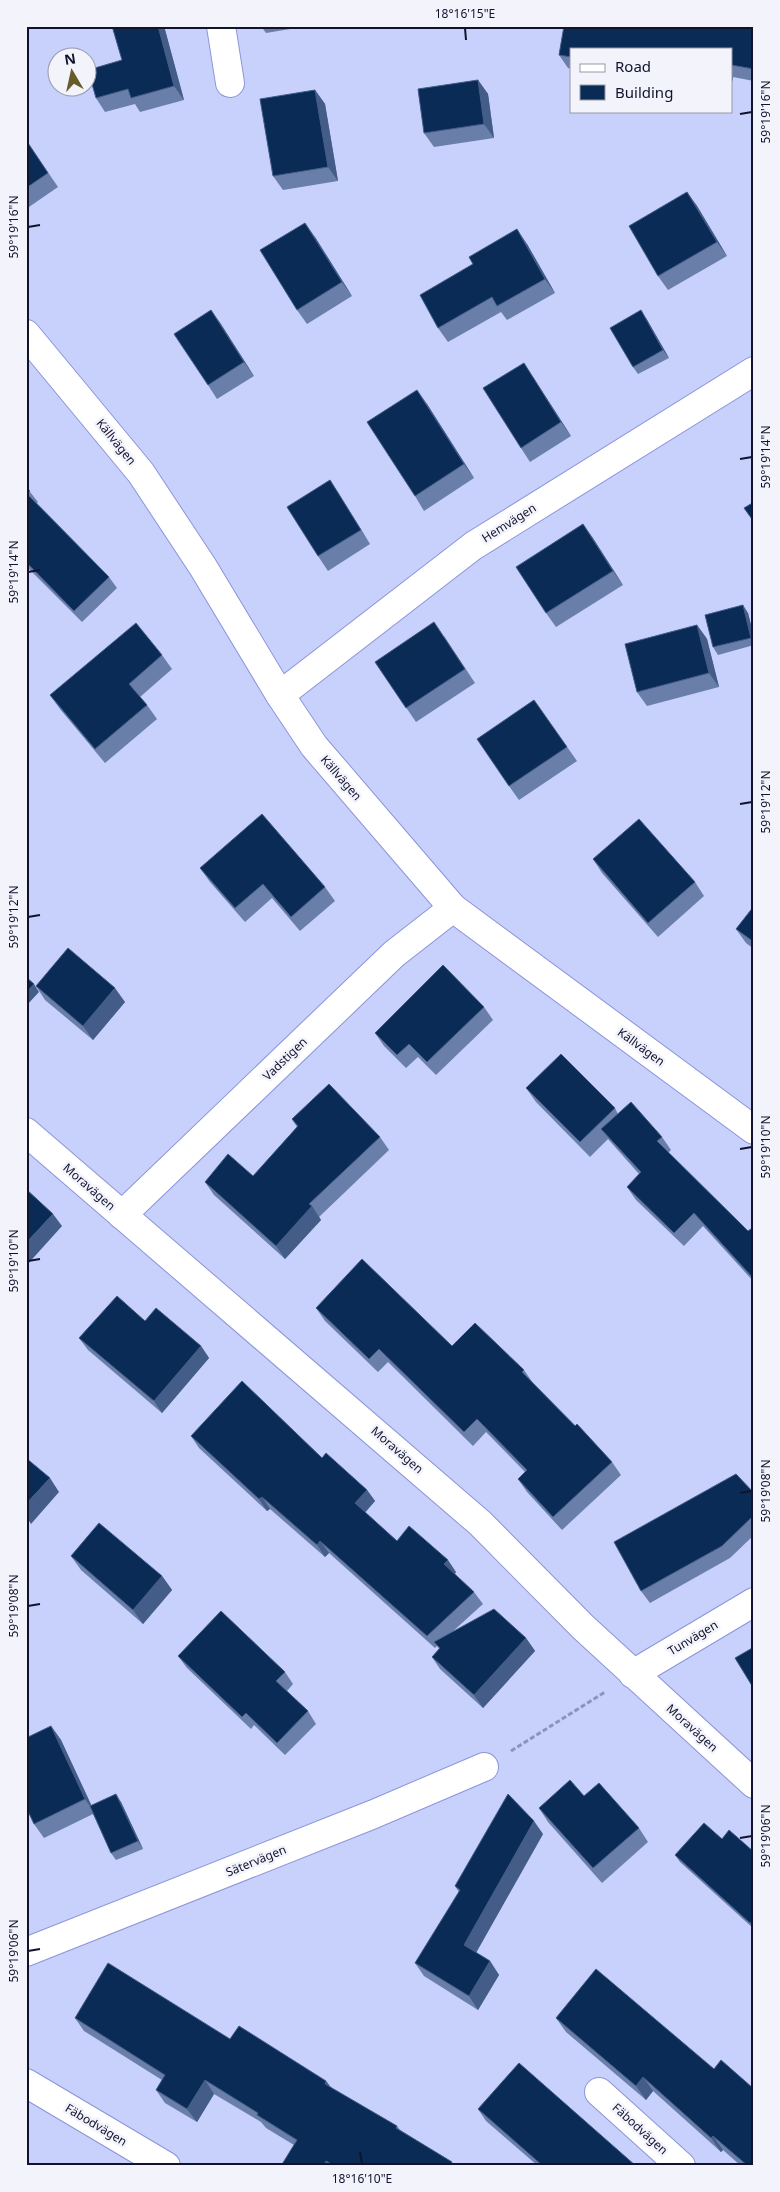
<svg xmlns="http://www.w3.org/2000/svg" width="780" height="2192" font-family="'Noto Sans',sans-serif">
<rect width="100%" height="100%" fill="#c8d0fc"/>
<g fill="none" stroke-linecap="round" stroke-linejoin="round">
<g stroke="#8b95da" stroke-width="30">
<g id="minor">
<path d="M 221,26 L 230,83"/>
<path d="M 26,334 L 141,473 L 203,567 L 280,695 L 314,746 L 453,908 L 754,1130"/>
<path d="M 280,695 L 473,546 L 754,371"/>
<path d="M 26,1132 L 480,1523 L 583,1627 L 754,1784"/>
<path d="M 122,1215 L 394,954 L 453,908"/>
<path d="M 633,1674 L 754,1602"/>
<path d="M 26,1952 L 374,1814 L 484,1767"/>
<path d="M 26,2083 L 166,2166"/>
<path d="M 599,2092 L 681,2166"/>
</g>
</g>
<path stroke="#8d93ba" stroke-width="3" stroke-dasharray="5 2.5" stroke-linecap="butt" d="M 511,1751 L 605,1692"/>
<use href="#minor" stroke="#fff" stroke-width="28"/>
</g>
<g fill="#697ea9">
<path d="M 112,26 L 164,26 L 184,100 L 140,112 L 135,104 L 105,112 L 96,98 L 122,60 Z"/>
<path d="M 261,26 L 308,26 L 266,33 Z"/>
<path d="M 564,26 L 754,26 L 754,81 L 733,77 L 731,87 L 731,49 L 571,49 L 571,69 L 568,68 L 559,55 Z"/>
<path d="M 478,80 L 488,94 L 494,138 L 434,147 L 424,133 Z"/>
<path d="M 315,90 L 325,104 L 338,181 L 283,190 L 273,176 Z"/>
<path d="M 26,140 L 58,187 L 26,209 Z"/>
<path d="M 687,192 L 697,206 L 727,256 L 668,290 L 658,276 Z"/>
<path d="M 315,237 L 352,296 L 307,324 L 297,310 Z"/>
<path d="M 527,244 L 555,293 L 507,320 L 501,312 L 448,342 L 438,328 Z"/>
<path d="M 211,310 L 254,376 L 217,399 L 208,385 Z"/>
<path d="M 646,318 L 669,358 L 638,374 L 633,367 Z"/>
<path d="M 533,377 L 571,436 L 530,462 L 521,448 Z"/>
<path d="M 427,404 L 474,478 L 424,511 L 415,496 Z"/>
<path d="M 330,480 L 339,494 L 370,544 L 328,571 L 318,556 Z"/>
<path d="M 26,487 L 38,502 L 37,503 L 109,577 L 117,588 L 82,622 L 26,566 Z"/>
<path d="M 583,524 L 623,585 L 556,627 L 546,613 Z"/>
<path d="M 748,613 L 754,637 L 754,645 L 718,655 L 713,647 Z"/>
<path d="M 697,625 L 707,639 L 719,687 L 647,706 L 637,692 Z"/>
<path d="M 444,636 L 475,683 L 416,722 L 375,662 Z"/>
<path d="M 162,655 L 172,669 L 140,697 L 147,705 L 157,719 L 105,763 L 60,709 L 50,695 Z"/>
<path d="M 534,700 L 577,761 L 519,800 L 509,786 Z"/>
<path d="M 593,859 L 695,882 L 704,896 L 658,937 L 602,873 Z"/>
<path d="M 200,868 L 325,887 L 335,901 L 300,931 L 272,898 L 245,922 L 210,882 Z"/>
<path d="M 754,906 L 754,949 L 746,943 L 736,929 Z"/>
<path d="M 36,986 L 125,1002 L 93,1040 L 45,1000 Z"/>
<path d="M 484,1007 L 493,1020 L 436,1075 L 418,1057 L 406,1068 L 384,1046 L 375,1033 Z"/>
<path d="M 526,1088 L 615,1108 L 618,1114 L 662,1137 L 671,1150 L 668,1153 L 748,1231 L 754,1227 L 754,1282 L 703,1226 L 684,1246 L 636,1200 L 627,1187 L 639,1174 L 608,1139 L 590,1157 L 536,1102 Z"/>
<path d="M 292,1119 L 380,1137 L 389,1150 L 319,1217 L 321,1220 L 285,1259 L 214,1195 L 205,1182 L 253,1176 L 297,1127 Z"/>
<path d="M 316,1308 L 452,1346 L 524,1370 L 533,1383 L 612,1462 L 621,1475 L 562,1530 L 527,1492 L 518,1479 L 525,1472 L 486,1432 L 473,1446 L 388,1362 L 378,1372 L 325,1321 Z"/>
<path d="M 145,1321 L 201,1346 L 209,1358 L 162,1413 L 88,1350 L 79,1338 Z"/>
<path d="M 191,1436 L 322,1458 L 367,1490 L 375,1501 L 365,1512 L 397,1541 L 456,1572 L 455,1574 L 474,1592 L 483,1604 L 451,1633 L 526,1638 L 535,1651 L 483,1708 L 440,1669 L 432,1657 L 439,1649 L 437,1646 L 435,1648 L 329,1553 L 325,1557 L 270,1509 L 267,1511 L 199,1448 Z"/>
<path d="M 754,1493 L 754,1535 L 730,1558 L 650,1603 L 641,1591 Z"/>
<path d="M 71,1556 L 162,1576 L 172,1590 L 143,1624 L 81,1570 Z"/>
<path d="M 178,1656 L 285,1672 L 293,1684 L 287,1691 L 308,1711 L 316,1724 L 285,1755 L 254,1725 L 251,1729 L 187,1668 Z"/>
<path d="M 51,1726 L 61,1740 L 91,1805 L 121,1802 L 143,1849 L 116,1860 L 111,1853 L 93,1814 L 44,1838 L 34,1824 Z"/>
<path d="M 584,1796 L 639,1828 L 648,1842 L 602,1883 L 548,1822 L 539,1808 Z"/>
<path d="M 543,1834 L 476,1953 L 490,1961 L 499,1975 L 478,2010 L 424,1976 L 415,1963 L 459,1892 L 455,1886 Z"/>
<path d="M 722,1839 L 754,1852 L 754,1929 L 680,1862 L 675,1855 Z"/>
<path d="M 596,1969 L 754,2166 L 741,2166 L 723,2150 L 721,2152 L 653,2091 L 646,2100 L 566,2032 L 556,2018 Z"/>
<path d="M 75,2018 L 230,2039 L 326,2081 L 331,2088 L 397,2126 L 400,2130 L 452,2162 L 454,2166 L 281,2166 L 294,2145 L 266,2128 L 261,2122 L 214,2094 L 197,2122 L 165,2103 L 156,2090 L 162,2080 L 84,2031 Z"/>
<path d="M 478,2109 L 636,2166 L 538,2166 L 486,2121 Z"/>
</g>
<g fill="#435c88">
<path d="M 158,26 L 164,26 L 184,100 L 174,86 Z"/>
<path d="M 731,74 L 733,77 L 731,87 Z"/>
<path d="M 478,80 L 488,94 L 494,138 L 484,124 Z"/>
<path d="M 315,90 L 325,104 L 338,181 L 328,167 Z"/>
<path d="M 687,192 L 697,206 L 727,256 L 717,242 Z"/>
<path d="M 305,223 L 315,237 L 352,296 L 342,282 Z"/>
<path d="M 517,229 L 527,244 L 555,293 L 545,279 Z"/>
<path d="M 211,310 L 221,324 L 254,376 L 244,362 Z"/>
<path d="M 641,310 L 646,318 L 669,358 L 663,350 Z"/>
<path d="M 524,363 L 533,377 L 571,436 L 561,422 Z"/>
<path d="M 417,390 L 427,404 L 474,478 L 464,464 Z"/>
<path d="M 330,480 L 339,494 L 370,544 L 361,530 Z"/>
<path d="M 583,524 L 593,538 L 623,585 L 613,571 Z"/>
<path d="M 743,605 L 748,613 L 754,637 L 754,642 L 751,638 Z"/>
<path d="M 697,625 L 707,639 L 719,687 L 709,673 Z"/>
<path d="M 34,984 L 39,992 L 26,1006 L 26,993 Z"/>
<path d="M 115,988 L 125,1002 L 93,1040 L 83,1026 Z"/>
<path d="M 312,1206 L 321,1220 L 285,1259 L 276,1246 Z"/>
<path d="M 53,1214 L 62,1226 L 26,1266 L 26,1243 Z"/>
<path d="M 201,1346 L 209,1358 L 162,1413 L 154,1401 Z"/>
<path d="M 50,1478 L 59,1492 L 31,1524 L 26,1516 L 26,1504 Z"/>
<path d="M 367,1490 L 375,1501 L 363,1515 L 355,1503 Z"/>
<path d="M 262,1497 L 270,1509 L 267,1511 L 259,1499 Z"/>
<path d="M 320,1541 L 329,1553 L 325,1557 L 317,1545 Z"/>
<path d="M 448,1560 L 456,1572 L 452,1576 L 444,1564 Z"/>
<path d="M 162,1576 L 172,1590 L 143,1624 L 133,1610 Z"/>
<path d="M 526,1638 L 535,1651 L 483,1708 L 474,1695 Z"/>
<path d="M 51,1726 L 61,1740 L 95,1813 L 85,1799 Z"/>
<path d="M 116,1794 L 121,1802 L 143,1849 L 138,1841 Z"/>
<path d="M 534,1821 L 543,1834 L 473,1958 L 464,1945 Z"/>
<path d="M 754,1919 L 754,1928 L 750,1923 Z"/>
<path d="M 490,1961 L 499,1975 L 478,2010 L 469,1996 Z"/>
<path d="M 643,2077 L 653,2091 L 646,2100 L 636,2086 Z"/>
<path d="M 205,2080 L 214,2094 L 197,2122 L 187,2109 Z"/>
<path d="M 326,2081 L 336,2094 L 325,2084 Z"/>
<path d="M 713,2136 L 723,2150 L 721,2152 L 711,2138 Z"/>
<path d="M 326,2161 L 330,2166 L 323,2166 Z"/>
</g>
<g fill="#0a2b56" stroke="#435c88">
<path d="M 112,26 L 158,26 L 174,86 L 131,98 L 128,89 L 96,98 L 88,70 L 122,60 Z"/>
<path d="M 564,26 L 754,26 L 754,69 L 731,65 L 731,49 L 571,49 L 571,57 L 559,55 Z"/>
<path d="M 478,80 L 484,124 L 424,133 L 418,89 Z"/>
<path d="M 315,90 L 328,167 L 273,176 L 260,99 Z"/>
<path d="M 26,140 L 48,173 L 26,188 Z"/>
<path d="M 687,192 L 717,242 L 658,276 L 629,226 Z"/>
<path d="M 305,223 L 342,282 L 297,310 L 260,250 Z"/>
<path d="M 517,229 L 545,279 L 497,306 L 492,297 L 438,328 L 420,295 L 473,264 L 469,257 Z"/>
<path d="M 211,310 L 244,362 L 208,385 L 174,334 Z"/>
<path d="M 641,310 L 663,350 L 633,367 L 610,328 Z"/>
<path d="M 524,363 L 561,422 L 521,448 L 483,388 Z"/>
<path d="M 417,390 L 464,464 L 415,496 L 367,422 Z"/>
<path d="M 330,480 L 361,530 L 318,556 L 287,507 Z"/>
<path d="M 26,487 L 30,491 L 27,494 L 109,577 L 74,611 L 26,562 Z"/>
<path d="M 754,502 L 754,522 L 744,508 Z"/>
<path d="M 583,524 L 613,571 L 546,613 L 516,567 Z"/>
<path d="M 743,605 L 751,638 L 713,647 L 705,615 Z"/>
<path d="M 434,622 L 465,669 L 406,708 L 375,662 Z"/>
<path d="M 136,623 L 162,655 L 129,684 L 147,705 L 95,749 L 50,695 Z"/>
<path d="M 697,625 L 709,673 L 637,692 L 625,644 Z"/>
<path d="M 534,700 L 567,747 L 509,786 L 477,739 Z"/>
<path d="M 262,814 L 325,887 L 291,917 L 263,884 L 235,908 L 200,868 Z"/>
<path d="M 639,819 L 695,882 L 648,923 L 593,859 Z"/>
<path d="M 754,906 L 754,942 L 736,929 Z"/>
<path d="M 68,948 L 115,988 L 83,1026 L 36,986 Z"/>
<path d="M 443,965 L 484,1007 L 427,1062 L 409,1044 L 397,1055 L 375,1033 Z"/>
<path d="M 26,977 L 34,984 L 26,993 Z"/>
<path d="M 561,1054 L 615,1108 L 580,1142 L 526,1088 Z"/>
<path d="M 329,1084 L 380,1137 L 309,1204 L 312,1206 L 276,1246 L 205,1182 L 228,1154 L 253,1176 L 298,1126 L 292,1119 Z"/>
<path d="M 631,1102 L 662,1137 L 657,1141 L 748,1231 L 754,1227 L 754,1279 L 694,1213 L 674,1233 L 627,1187 L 641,1172 L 601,1129 Z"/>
<path d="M 26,1189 L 53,1214 L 26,1243 Z"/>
<path d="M 362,1259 L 452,1346 L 475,1323 L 524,1370 L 522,1372 L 575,1426 L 577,1424 L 612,1462 L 553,1517 L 518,1479 L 527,1470 L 477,1419 L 464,1432 L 379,1349 L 369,1359 L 316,1308 Z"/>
<path d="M 117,1296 L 145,1321 L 156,1308 L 201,1346 L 154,1401 L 79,1338 Z"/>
<path d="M 242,1381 L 322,1458 L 326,1453 L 367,1490 L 355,1503 L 397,1541 L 409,1526 L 448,1560 L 444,1564 L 474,1592 L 427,1636 L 320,1541 L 317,1545 L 262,1497 L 259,1499 L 191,1436 Z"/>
<path d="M 26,1458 L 50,1478 L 26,1504 Z"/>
<path d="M 736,1474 L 754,1493 L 754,1515 L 722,1546 L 641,1591 L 614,1542 Z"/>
<path d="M 99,1523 L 162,1576 L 133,1610 L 71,1556 Z"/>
<path d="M 494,1609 L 526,1638 L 474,1695 L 432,1657 L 440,1648 L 434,1642 Z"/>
<path d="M 221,1611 L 285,1672 L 276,1681 L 308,1711 L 277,1743 L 246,1713 L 242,1717 L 178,1656 Z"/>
<path d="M 754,1647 L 754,1689 L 735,1658 Z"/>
<path d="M 51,1726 L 85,1799 L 34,1824 L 26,1807 L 26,1738 Z"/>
<path d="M 570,1780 L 584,1796 L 599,1783 L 639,1828 L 593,1868 L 539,1808 Z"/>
<path d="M 116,1794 L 138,1841 L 111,1853 L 90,1806 Z"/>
<path d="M 508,1794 L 534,1821 L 464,1945 L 490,1961 L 469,1996 L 415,1963 L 460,1890 L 455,1886 Z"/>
<path d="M 704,1823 L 722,1839 L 729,1830 L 754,1852 L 754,1919 L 750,1923 L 675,1855 Z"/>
<path d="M 108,1963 L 230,2039 L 239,2026 L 326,2081 L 325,2084 L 397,2126 L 396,2128 L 452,2162 L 450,2166 L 335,2166 L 326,2161 L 323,2166 L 281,2166 L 297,2140 L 257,2115 L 258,2113 L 205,2080 L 187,2109 L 156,2090 L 165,2075 L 75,2018 Z"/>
<path d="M 596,1969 L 714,2069 L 721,2060 L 754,2089 L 754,2166 L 748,2166 L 713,2136 L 711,2138 L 643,2077 L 636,2086 L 556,2018 Z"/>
<path d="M 519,2063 L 636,2166 L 543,2166 L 478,2109 Z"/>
</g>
<path fill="none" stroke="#11132d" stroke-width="2" d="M 465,28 L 466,40M 740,114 L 752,112M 28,227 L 40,225M 740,459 L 752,457M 28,572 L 40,570M 740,804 L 752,802M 28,917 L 40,915M 740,1149 L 752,1147M 28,1261 L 40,1259M 740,1493 L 752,1491M 28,1606 L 40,1604M 740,1838 L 752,1836M 28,1951 L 40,1949M 360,2152 L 362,2164"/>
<g text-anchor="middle" stroke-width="5" stroke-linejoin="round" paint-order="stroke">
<g font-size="12" fill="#11132d" stroke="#f2f3fb">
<text transform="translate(116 442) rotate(51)" y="4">Källvägen</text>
<text transform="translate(509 523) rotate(-32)" y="4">Hemvägen</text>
<text transform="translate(341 778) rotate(49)" y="4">Källvägen</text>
<text transform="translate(641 1047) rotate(36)" y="4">Källvägen</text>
<text transform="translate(285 1059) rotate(-44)" y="4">Vadstigen</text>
<text transform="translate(89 1187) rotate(41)" y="4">Moravägen</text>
<text transform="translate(397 1450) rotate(41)" y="4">Moravägen</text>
<text transform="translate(693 1638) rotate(-31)" y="4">Tunvägen</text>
<text transform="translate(692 1728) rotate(42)" y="4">Moravägen</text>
<text transform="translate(256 1861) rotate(-22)" y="4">Sätervägen</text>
<text transform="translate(96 2125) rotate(31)" y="4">Fäbodvägen</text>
<text transform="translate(640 2129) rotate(42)" y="4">Fäbodvägen</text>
</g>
</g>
<rect width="780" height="2192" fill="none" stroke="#f2f3fb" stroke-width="55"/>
<rect x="570" y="48" width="162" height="65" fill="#f2f3fb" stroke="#9899a9"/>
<rect x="580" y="64" width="25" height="8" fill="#ffffff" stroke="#9899a9"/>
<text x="615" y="72" font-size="15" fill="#11132d">Road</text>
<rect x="580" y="85" width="25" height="15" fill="#0a2b56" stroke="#9899a9"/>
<text x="615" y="98" font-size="15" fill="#11132d">Building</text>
<g transform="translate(72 72) rotate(351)"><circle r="24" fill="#f2f3fb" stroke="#9899a9"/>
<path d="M0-4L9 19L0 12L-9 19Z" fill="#675c29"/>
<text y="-8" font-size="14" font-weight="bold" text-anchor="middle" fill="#11132d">N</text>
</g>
<rect x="28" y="28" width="724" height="2136" fill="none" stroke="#11132d" stroke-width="2"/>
<g font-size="12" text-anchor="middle" fill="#11132d">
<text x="465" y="18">18°16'15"E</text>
<text transform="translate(766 112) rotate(-90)" y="4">59°19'16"N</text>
<text transform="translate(14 227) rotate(-90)" y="4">59°19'16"N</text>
<text transform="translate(766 457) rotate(-90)" y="4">59°19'14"N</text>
<text transform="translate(14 572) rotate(-90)" y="4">59°19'14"N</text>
<text transform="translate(766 802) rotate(-90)" y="4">59°19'12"N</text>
<text transform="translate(14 917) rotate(-90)" y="4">59°19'12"N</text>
<text transform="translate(766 1147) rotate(-90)" y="4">59°19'10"N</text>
<text transform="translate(14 1261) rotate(-90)" y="4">59°19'10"N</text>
<text transform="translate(766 1491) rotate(-90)" y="4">59°19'08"N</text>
<text transform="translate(14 1606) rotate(-90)" y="4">59°19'08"N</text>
<text transform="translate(766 1836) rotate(-90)" y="4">59°19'06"N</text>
<text transform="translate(14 1951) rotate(-90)" y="4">59°19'06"N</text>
<text x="362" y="2183">18°16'10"E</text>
</g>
</svg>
